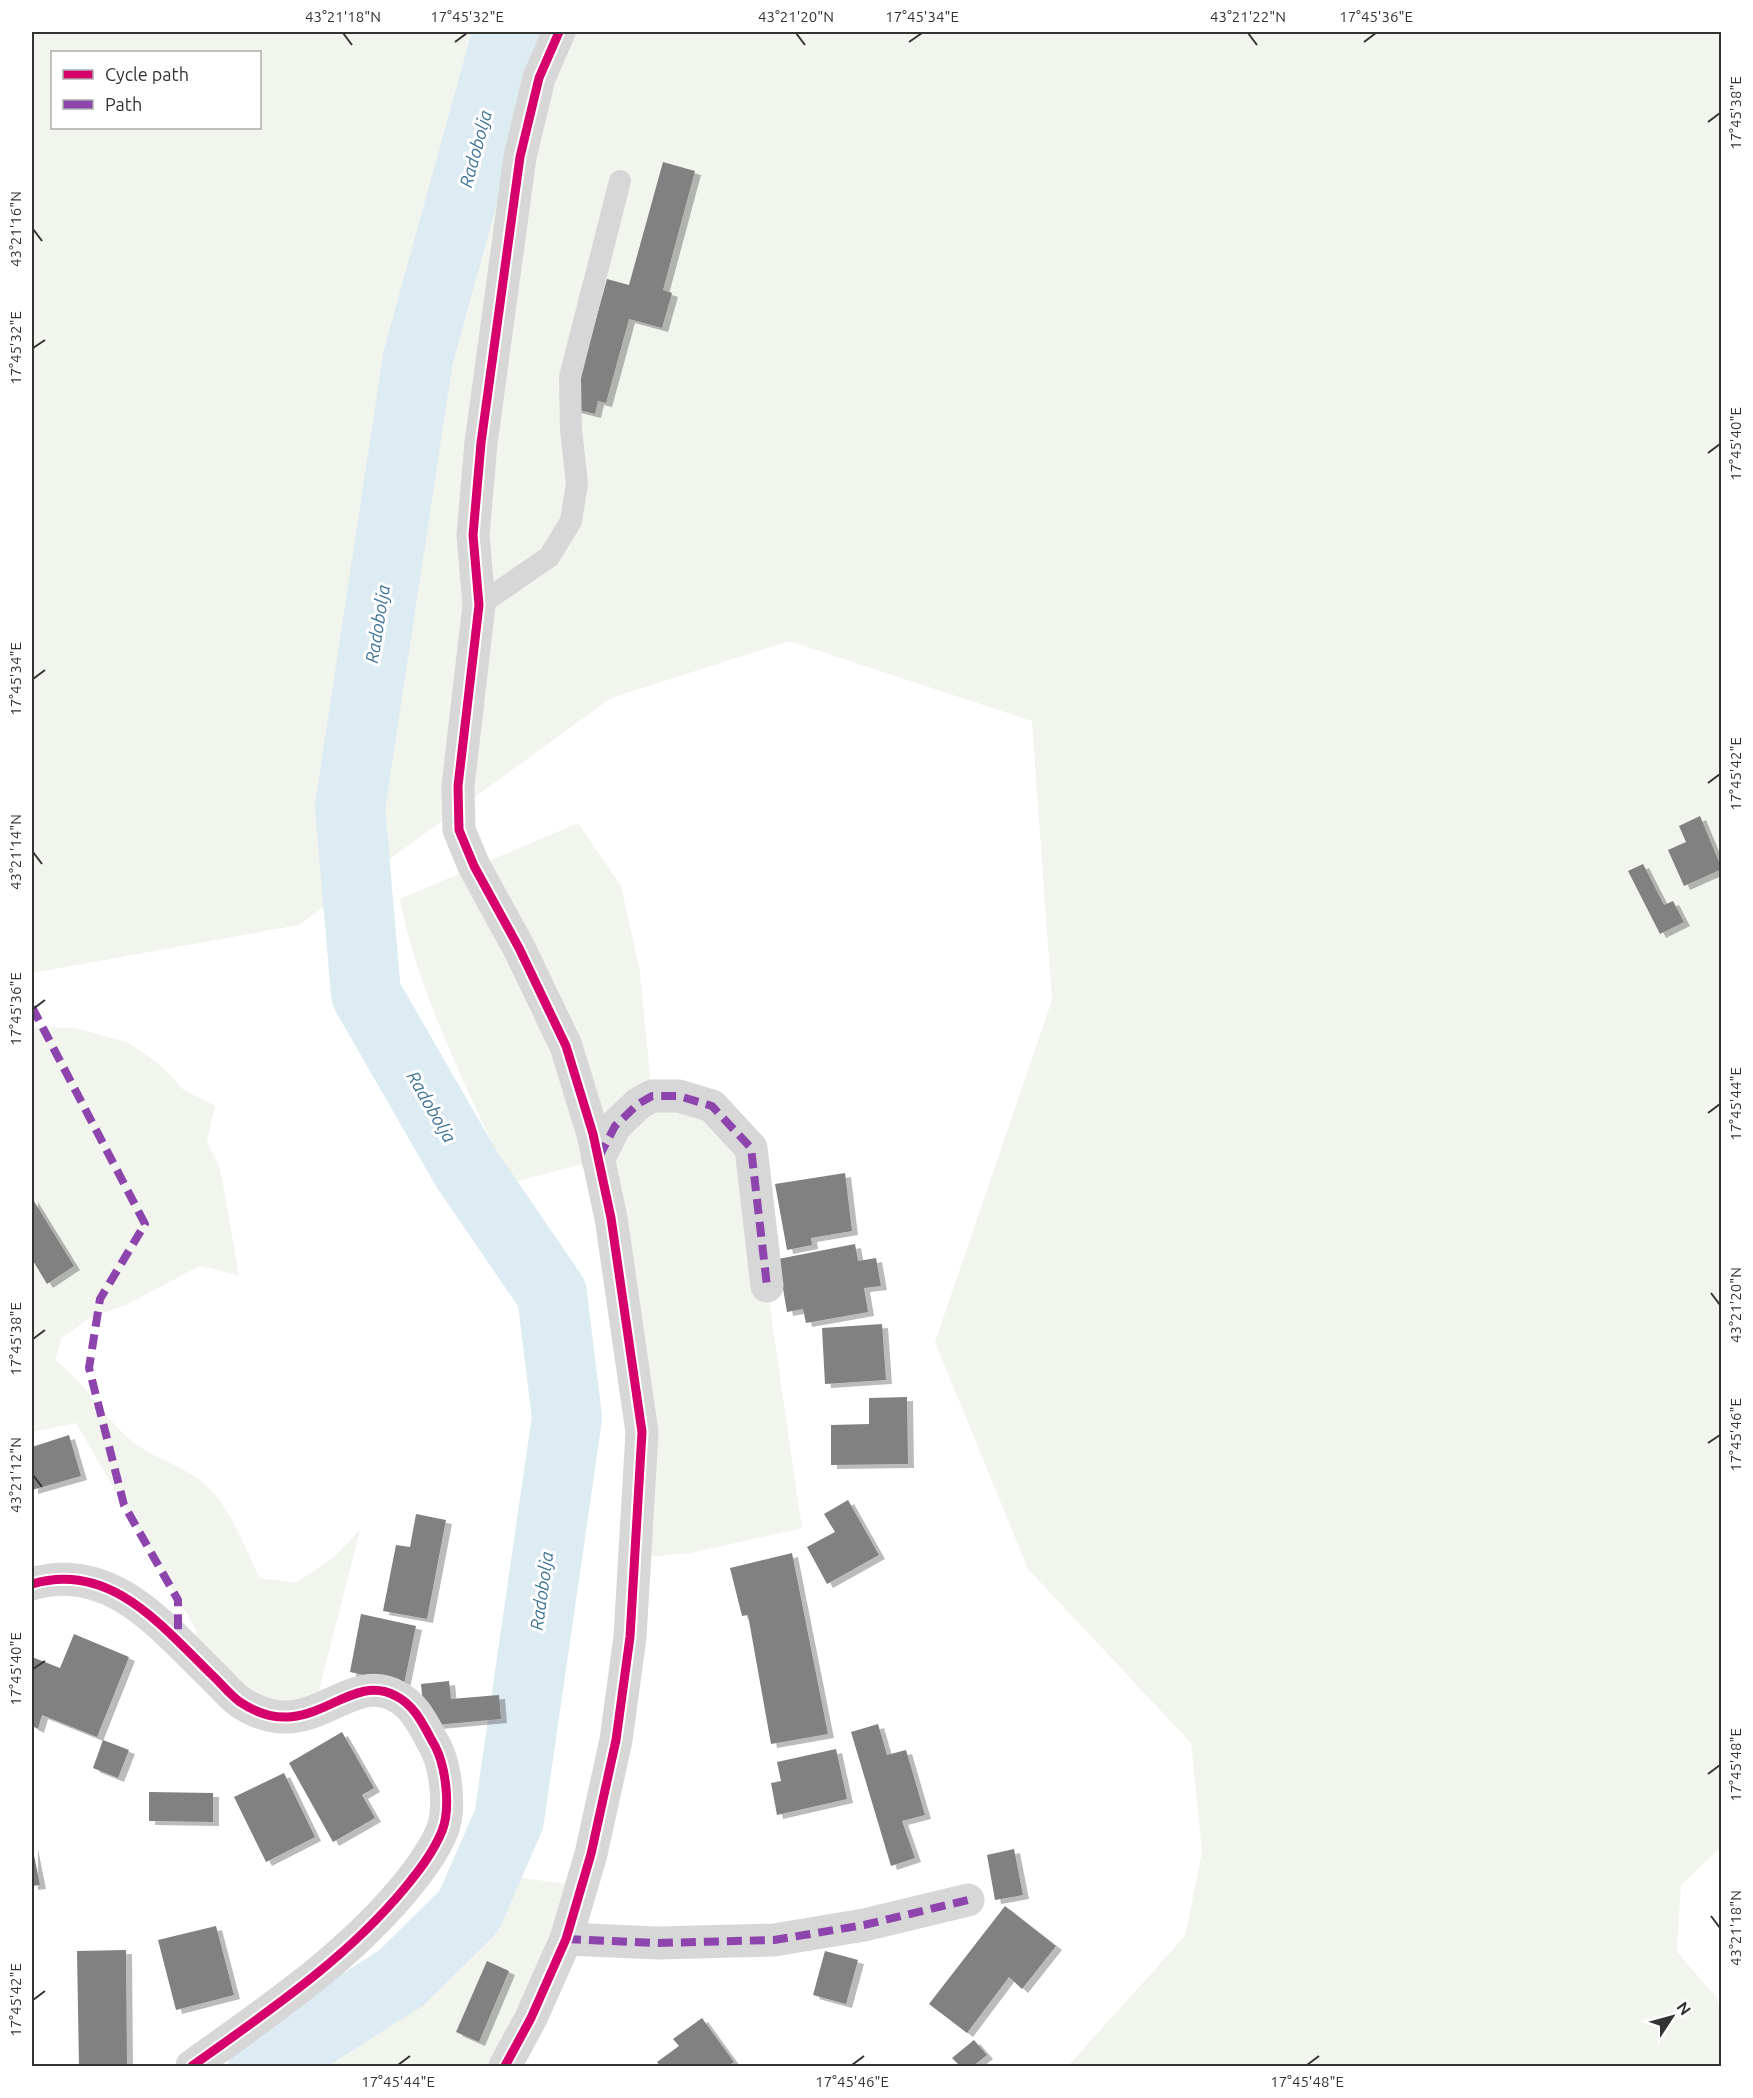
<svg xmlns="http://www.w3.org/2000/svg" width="1753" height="2098" font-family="Ubuntu,sans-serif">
<defs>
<filter id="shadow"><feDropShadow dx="6" dy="4" stdDeviation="0" flood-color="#0004"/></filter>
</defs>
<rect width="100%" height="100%" fill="#fff"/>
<g fill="#f1f5ed" fill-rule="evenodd">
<path d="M 32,32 L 1721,32 L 1722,1846 L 1681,1885 L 1677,1952 L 1717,1998 L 1721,2017 L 1721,2066 L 1068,2066 L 1185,1936 L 1202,1852 L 1191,1743 L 1028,1569 L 935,1342 L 1052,1000 L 1032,721 L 789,641 L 611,698 L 299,925 L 32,973 ZM 52,52 L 260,52 L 260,128 L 52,128 Z"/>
<path d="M 578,823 L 621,886 L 640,972 L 652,1096 L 738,1132 L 767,1286 L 802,1528 L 690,1553 L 636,1558 L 639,1525 L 598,1160 L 510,1183 C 471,1095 417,993 400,899 Z"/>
<path d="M 32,1027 L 75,1028 L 129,1043 L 158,1063 L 184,1090 L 215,1106 L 207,1142 L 220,1168 L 239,1275 L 200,1266 L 128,1304 L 88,1319 L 62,1338 L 55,1360 C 86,1384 99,1411 126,1436 C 148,1457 178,1463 201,1481 C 230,1504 243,1545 260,1578 L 296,1583 L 333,1558 L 360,1530 L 313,1714 L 290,1718 L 178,1642 L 198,1633 L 76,1423 L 32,1432 Z"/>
<path d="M 501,1875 L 581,1886 L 505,2066 L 306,2066 L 385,2012 L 463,1940 L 495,1898 Z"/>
</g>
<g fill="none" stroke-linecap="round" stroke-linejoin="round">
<path stroke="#ddebf3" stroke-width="70" d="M 263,2066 L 401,1978 L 469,1911 L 509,1819 L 567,1418 L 552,1294 L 466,1168 L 366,994 L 350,807 L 418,358 L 508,32"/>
</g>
<g fill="#818181" filter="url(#shadow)">
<path d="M 663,162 L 695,171 L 663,290 L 672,293 L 662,328 L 629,319 L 606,403 L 598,401 L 595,414 L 575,409 L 576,391 L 607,279 L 629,285 Z"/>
<path d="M 1700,816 L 1722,869 L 1684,886 L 1668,850 L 1686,842 L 1679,826 Z"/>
<path d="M 1643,864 L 1664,905 L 1673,901 L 1684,922 L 1660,934 L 1628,871 Z"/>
<path d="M 845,1173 L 852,1231 L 811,1238 L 812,1245 L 787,1250 L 775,1184 Z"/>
<path d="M 32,1198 L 74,1266 L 47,1284 L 32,1259 Z"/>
<path d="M 855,1244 L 858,1261 L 876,1258 L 881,1286 L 864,1288 L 868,1312 L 806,1323 L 803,1309 L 787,1312 L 778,1259 Z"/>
<path d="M 882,1324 L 886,1380 L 825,1384 L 822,1328 Z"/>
<path d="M 907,1397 L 908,1464 L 831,1465 L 831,1425 L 869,1424 L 869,1398 Z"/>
<path d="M 69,1435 L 81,1476 L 32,1490 L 32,1447 Z"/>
<path d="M 848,1500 L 879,1555 L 827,1584 L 807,1547 L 835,1532 L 824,1514 Z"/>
<path d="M 416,1514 L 446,1520 L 427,1619 L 383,1611 L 396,1545 L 410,1547 Z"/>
<path d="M 792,1553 L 828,1734 L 771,1744 L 748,1615 L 742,1616 L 730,1568 Z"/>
<path d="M 361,1614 L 416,1626 L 404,1684 L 350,1672 Z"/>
<path d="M 74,1634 L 129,1657 L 97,1737 L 42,1715 L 38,1729 L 32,1726 L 32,1657 L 60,1668 Z"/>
<path d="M 449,1681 L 451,1699 L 499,1695 L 501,1719 L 425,1726 L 421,1684 Z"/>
<path d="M 878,1724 L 887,1755 L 906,1750 L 925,1815 L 902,1821 L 915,1858 L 891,1866 L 851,1732 Z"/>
<path d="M 342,1732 L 374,1788 L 362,1795 L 375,1818 L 333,1842 L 289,1763 Z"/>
<path d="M 103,1740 L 129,1750 L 118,1778 L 93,1768 Z"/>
<path d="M 836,1749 L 847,1799 L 777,1815 L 771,1783 L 781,1781 L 777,1762 Z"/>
<path d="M 284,1773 L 315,1837 L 266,1862 L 234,1797 Z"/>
<path d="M 149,1792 L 213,1793 L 213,1822 L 149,1821 Z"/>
<path d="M 32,1845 L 40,1885 L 32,1886 Z"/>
<path d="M 1014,1849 L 1023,1895 L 995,1900 L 987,1855 Z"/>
<path d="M 1005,1906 L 1056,1946 L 1022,1989 L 1009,1977 L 967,2033 L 929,2004 Z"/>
<path d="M 216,1926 L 234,1995 L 176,2010 L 158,1940 Z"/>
<path d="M 126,1950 L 127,2066 L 79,2066 L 77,1951 Z"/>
<path d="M 825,1951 L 858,1960 L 846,2004 L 813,1995 Z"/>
<path d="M 487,1961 L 509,1971 L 479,2042 L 456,2032 Z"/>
<path d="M 702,2018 L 734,2062 L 728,2066 L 660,2066 L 657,2062 L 679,2046 L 673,2039 Z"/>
<path d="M 974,2040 L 987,2055 L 973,2066 L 960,2066 L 952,2058 Z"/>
</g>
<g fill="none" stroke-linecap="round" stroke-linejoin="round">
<path stroke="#d7d7d7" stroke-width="22" d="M 479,605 L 549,557 L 571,521 L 577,483 L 571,430 L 570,377 L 620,181"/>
<g stroke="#d7d7d7" stroke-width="33">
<path d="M 598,1160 L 615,1126 L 638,1104 L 652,1096 L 679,1096 L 712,1106 L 751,1148 L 767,1286"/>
<path d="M 32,1584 C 109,1561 160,1624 210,1673 C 220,1682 229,1694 240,1702 C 310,1749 346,1669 396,1696 C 416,1706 424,1727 435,1746 C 446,1767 451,1809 442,1831 C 433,1853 418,1872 404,1889 C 344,1961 267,2012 192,2066"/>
<path d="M 566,1939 L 658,1943 L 774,1940 L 864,1925 L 968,1900"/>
<path d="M 505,2066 L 531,2018 L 566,1939 L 591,1854 L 616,1740 L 630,1637 L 642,1432 L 611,1218 L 593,1134 L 566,1046 L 519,948 L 474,866 L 459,830 L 458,786 L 479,605 L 473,535 L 481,443 L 520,157 L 539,78 L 559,32"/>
</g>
<g stroke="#8e44ad" stroke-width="8" stroke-dasharray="15 8" stroke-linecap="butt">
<path d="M 32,1007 L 145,1224 L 100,1299 L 89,1368 L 124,1505 L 178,1600 L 178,1642"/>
<path d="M 599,1157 L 615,1126 L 638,1104 L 652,1096 L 679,1096 L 712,1106 L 751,1148 L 767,1286"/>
<path d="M 566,1939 L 658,1943 L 774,1940 L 864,1925 L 968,1900"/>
</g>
<g stroke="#fff" stroke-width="13">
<g id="cycleway">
<path d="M 32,1584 C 109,1561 160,1624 210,1673 C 220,1682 229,1694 240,1702 C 310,1749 346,1669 396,1696 C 416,1706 424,1727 435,1746 C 446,1767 451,1809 442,1831 C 433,1853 418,1872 404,1889 C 344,1961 267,2012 192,2066"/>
<path d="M 505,2066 L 531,2018 L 566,1939 L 591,1854 L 616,1740 L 630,1637 L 642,1432 L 611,1218 L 593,1134 L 566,1046 L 519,948 L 474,866 L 459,830 L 458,786 L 479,605 L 473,535 L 481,443 L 520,157 L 539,78 L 559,32"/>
</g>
</g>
<use href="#cycleway" stroke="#d6006c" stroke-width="9"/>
</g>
<path fill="none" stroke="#333" stroke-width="2" d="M 343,33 L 352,45M 796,33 L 805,45M 1248,33 L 1257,45M 455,42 L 467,33M 909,42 L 922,33M 1364,42 L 1376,33M 1708,122 L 1720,113M 33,229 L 42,241M 33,348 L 45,340M 1708,453 L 1720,444M 33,679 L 45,670M 1708,783 L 1720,774M 33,852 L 42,864M 33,1009 L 45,1000M 1708,1113 L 1720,1104M 1711,1293 L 1720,1305M 33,1339 L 45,1330M 1708,1443 L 1720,1435M 33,1475 L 42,1487M 33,1669 L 45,1661M 1708,1774 L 1720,1765M 1711,1916 L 1720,1928M 33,2000 L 45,1991M 398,2065 L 410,2056M 852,2065 L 864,2056M 1307,2065 L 1319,2056"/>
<g text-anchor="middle" stroke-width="6" stroke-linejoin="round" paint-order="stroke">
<g font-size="18" font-style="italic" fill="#3f7597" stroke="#fff">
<text transform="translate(476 149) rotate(-75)" y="6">Radobolja</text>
<text transform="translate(378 624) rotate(-81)" y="6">Radobolja</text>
<text transform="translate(431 1107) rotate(60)" y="6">Radobolja</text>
<text transform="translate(542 1591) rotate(-82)" y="6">Radobolja</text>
</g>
</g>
<rect width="1753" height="2098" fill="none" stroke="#ffffff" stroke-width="66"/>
<rect x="51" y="51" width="210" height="78" fill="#ffffff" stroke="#adadad" stroke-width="1.5"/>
<rect x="63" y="70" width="30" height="9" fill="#d6006c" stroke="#adadad" stroke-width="1.5"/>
<text x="105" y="81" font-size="18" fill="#333333">Cycle path</text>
<rect x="63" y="100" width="30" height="9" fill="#8e44ad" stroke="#adadad" stroke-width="1.5"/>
<text x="105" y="111" font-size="18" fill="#333333">Path</text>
<g transform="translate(1672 2017) rotate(54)" stroke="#ffffff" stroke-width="4.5" paint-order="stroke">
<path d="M0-4.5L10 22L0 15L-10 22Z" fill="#333333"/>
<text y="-9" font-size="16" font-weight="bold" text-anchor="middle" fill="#333333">N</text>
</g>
<rect x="33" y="33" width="1687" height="2032" fill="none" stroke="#333" stroke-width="2"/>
<g font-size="15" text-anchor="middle" fill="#333">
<text x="343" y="22">43°21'18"N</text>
<text x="467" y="22">17°45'32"E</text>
<text x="796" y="22">43°21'20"N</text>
<text x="922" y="22">17°45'34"E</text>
<text x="1248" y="22">43°21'22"N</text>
<text x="1376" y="22">17°45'36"E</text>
<text transform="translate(1736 113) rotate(-90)" y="5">17°45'38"E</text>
<text transform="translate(16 229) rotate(-90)" y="5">43°21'16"N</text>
<text transform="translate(16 348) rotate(-90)" y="5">17°45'32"E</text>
<text transform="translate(1736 444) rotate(-90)" y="5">17°45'40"E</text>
<text transform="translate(16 679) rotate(-90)" y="5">17°45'34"E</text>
<text transform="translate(1736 774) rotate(-90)" y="5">17°45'42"E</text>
<text transform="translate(16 852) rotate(-90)" y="5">43°21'14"N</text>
<text transform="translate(16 1009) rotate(-90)" y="5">17°45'36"E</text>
<text transform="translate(1736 1104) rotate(-90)" y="5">17°45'44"E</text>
<text transform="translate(1736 1305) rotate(-90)" y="5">43°21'20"N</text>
<text transform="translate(16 1339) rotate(-90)" y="5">17°45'38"E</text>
<text transform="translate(1736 1435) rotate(-90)" y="5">17°45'46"E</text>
<text transform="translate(16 1475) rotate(-90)" y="5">43°21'12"N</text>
<text transform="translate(16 1669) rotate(-90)" y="5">17°45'40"E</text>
<text transform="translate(1736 1765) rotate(-90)" y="5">17°45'48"E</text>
<text transform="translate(1736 1928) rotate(-90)" y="5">43°21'18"N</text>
<text transform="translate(16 2000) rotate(-90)" y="5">17°45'42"E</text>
<text x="398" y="2087">17°45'44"E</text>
<text x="852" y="2087">17°45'46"E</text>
<text x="1307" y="2087">17°45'48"E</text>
</g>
</svg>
